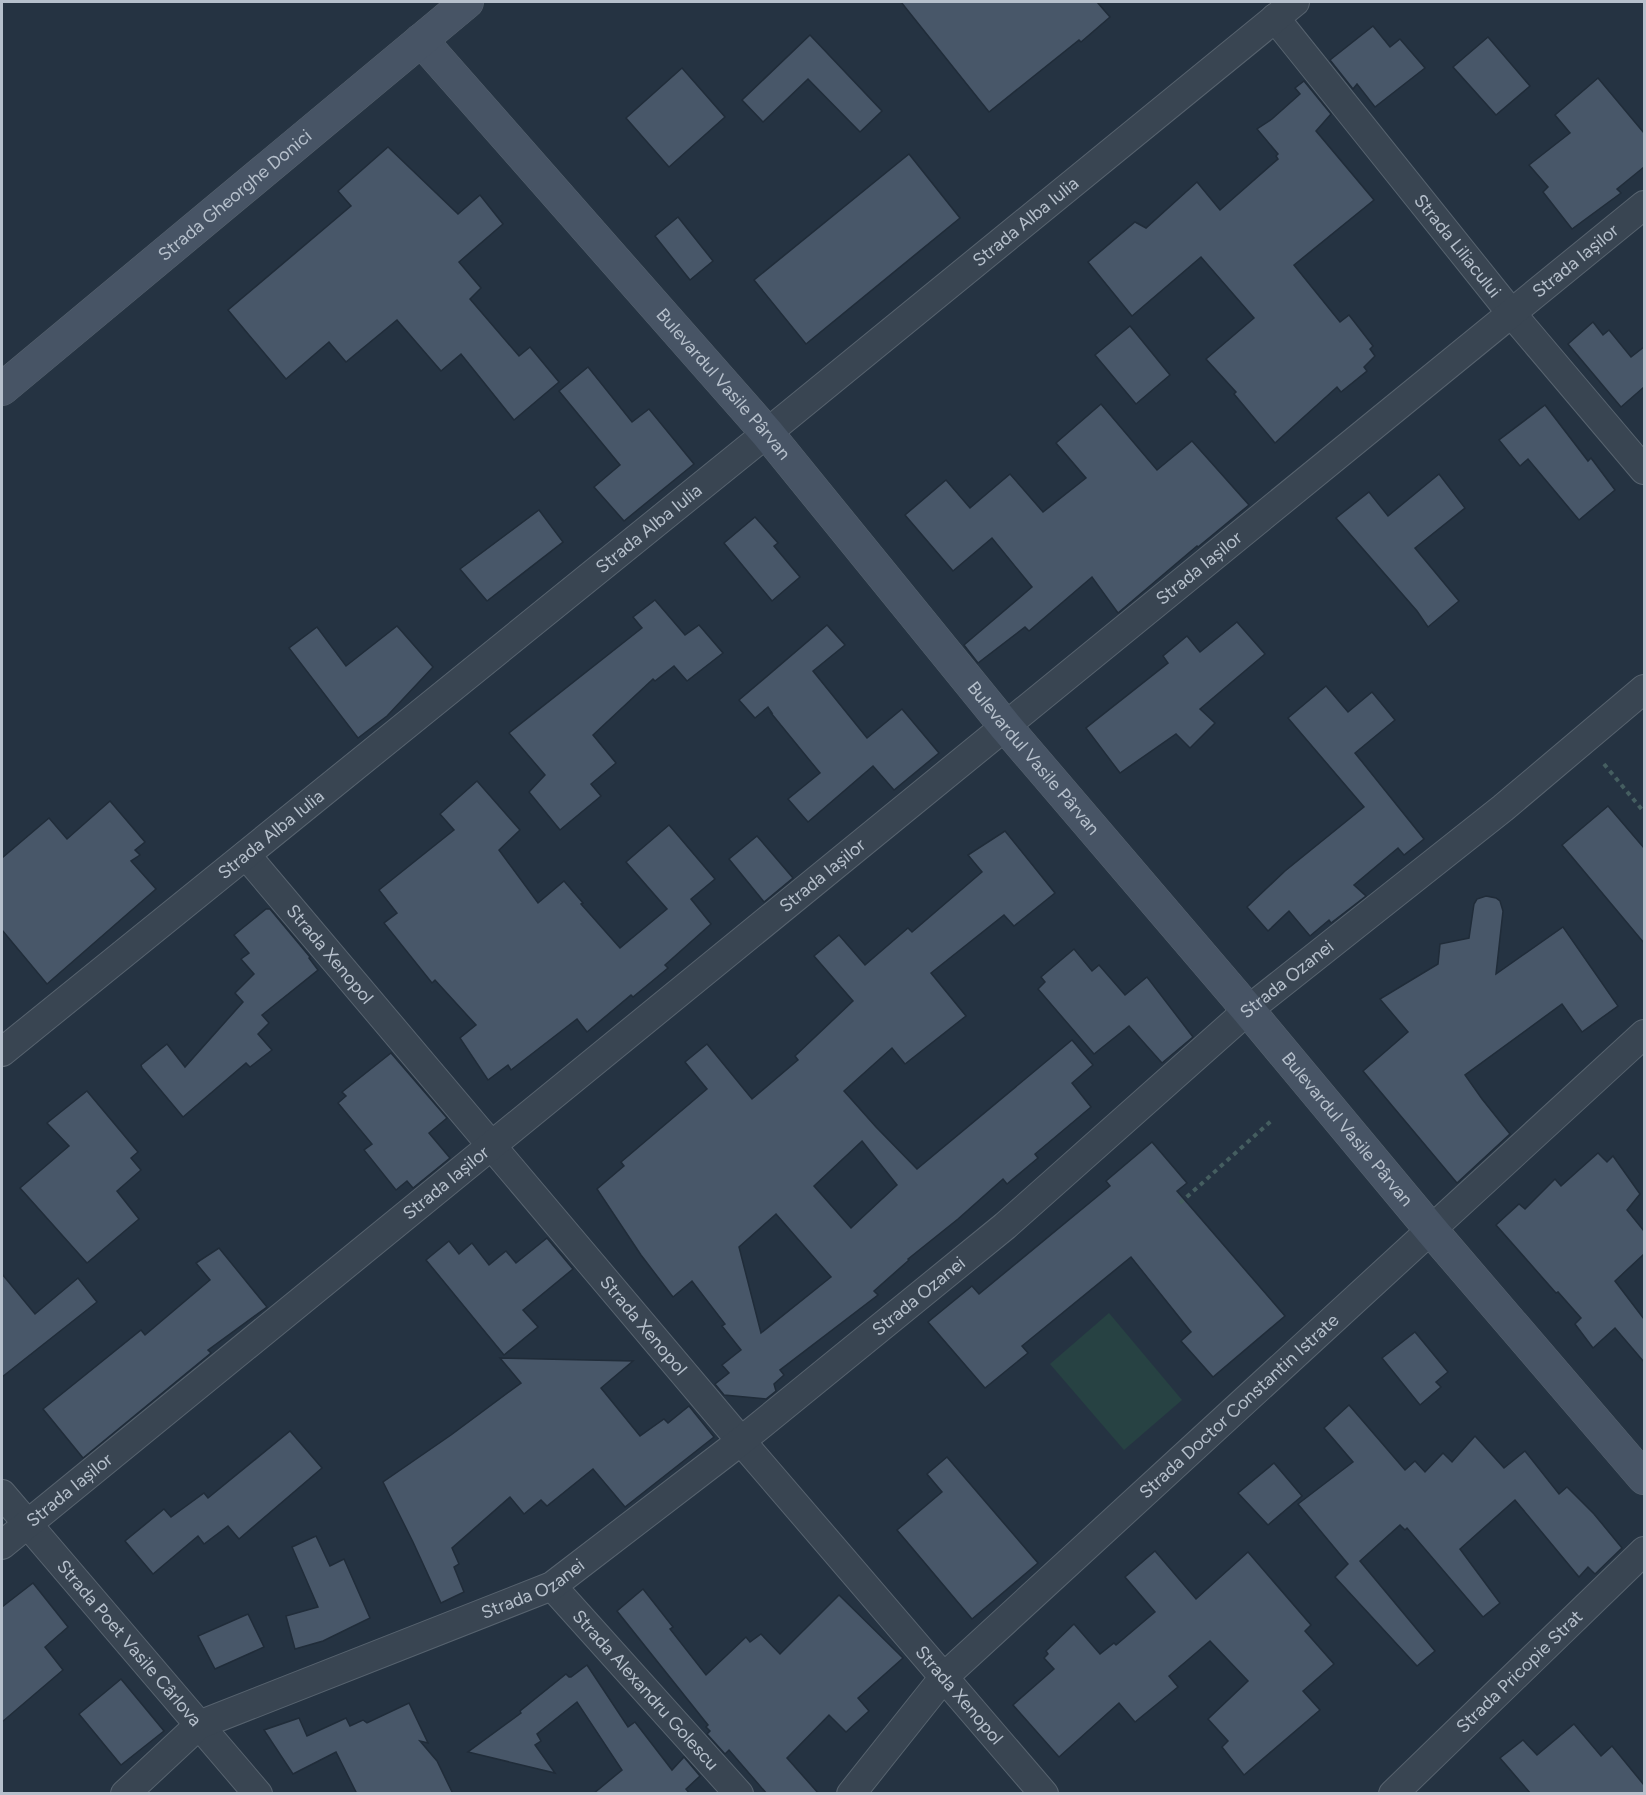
<svg xmlns="http://www.w3.org/2000/svg" width="1646" height="1795" font-family="Figtree,sans-serif">
<rect width="100%" height="100%" fill="#253342"/>
<path fill="#274243" d="M 1109,1313 L 1182,1400 L 1124,1450 L 1050,1364 Z"/>
<g fill="#485769" stroke="#202c39" stroke-width="1.5" fill-rule="evenodd">
<path d="M 901,2 L 1097,2 L 1110,17 L 1081,42 L 1079,40 L 989,112 Z"/>
<path d="M 1373,26 L 1390,47 L 1400,39 L 1425,68 L 1375,107 L 1357,84 L 1353,89 L 1330,60 Z"/>
<path d="M 810,35 L 882,111 L 860,132 L 808,79 L 763,122 L 742,100 Z"/>
<path d="M 1488,37 L 1530,86 L 1496,115 L 1453,67 Z"/>
<path d="M 682,68 L 725,117 L 669,167 L 626,118 Z"/>
<path d="M 1598,78 L 1644,133 L 1644,167 L 1617,189 L 1621,193 L 1572,229 L 1543,192 L 1548,187 L 1529,165 L 1570,133 L 1555,115 Z"/>
<path d="M 1304,81 L 1331,114 L 1316,131 L 1374,200 L 1294,265 L 1340,322 L 1349,315 L 1373,346 L 1370,349 L 1375,356 L 1364,367 L 1367,371 L 1341,392 L 1337,387 L 1275,443 L 1234,394 L 1236,392 L 1206,359 L 1254,318 L 1201,257 L 1132,316 L 1088,262 L 1135,222 L 1146,228 L 1197,182 L 1220,210 L 1278,159 L 1276,156 L 1278,154 L 1257,129 L 1272,119 L 1300,94 L 1295,88 Z"/>
<path d="M 388,147 L 458,214 L 480,195 L 503,224 L 459,262 L 481,288 L 470,299 L 519,356 L 530,347 L 559,382 L 514,420 L 461,354 L 441,371 L 397,320 L 346,362 L 329,342 L 286,379 L 228,310 L 351,206 L 338,191 Z"/>
<path d="M 909,154 L 960,218 L 806,344 L 754,280 Z"/>
<path d="M 678,217 L 713,261 L 690,280 L 655,236 Z"/>
<path d="M 1593,322 L 1603,335 L 1609,330 L 1631,357 L 1644,347 L 1644,387 L 1621,407 L 1568,344 Z"/>
<path d="M 1130,326 L 1170,375 L 1136,404 L 1095,355 Z"/>
<path d="M 588,367 L 632,422 L 649,409 L 694,464 L 624,521 L 594,487 L 620,465 L 559,391 Z"/>
<path d="M 1101,404 L 1157,470 L 1192,441 L 1249,505 L 1198,547 L 1197,546 L 1118,613 L 1092,577 L 1029,631 L 1025,627 L 978,663 L 964,645 L 1032,587 L 992,538 L 953,571 L 905,515 L 946,480 L 970,508 L 1010,474 L 1043,512 L 1086,478 L 1056,443 Z"/>
<path d="M 1545,405 L 1588,461 L 1591,458 L 1615,490 L 1579,520 L 1528,459 L 1520,466 L 1499,440 Z"/>
<path d="M 1439,474 L 1465,508 L 1415,548 L 1459,601 L 1428,627 L 1417,611 L 1336,518 L 1369,492 L 1388,516 Z"/>
<path d="M 539,510 L 563,542 L 487,601 L 460,569 Z"/>
<path d="M 755,517 L 778,543 L 774,546 L 800,577 L 772,601 L 724,543 Z"/>
<path d="M 655,600 L 685,635 L 699,625 L 723,653 L 687,681 L 674,666 L 655,681 L 653,679 L 593,735 L 616,763 L 591,784 L 601,796 L 560,830 L 529,792 L 545,775 L 509,733 L 642,628 L 633,617 Z"/>
<path d="M 1237,622 L 1265,654 L 1200,709 L 1215,723 L 1190,748 L 1176,734 L 1120,773 L 1086,728 L 1168,663 L 1163,656 L 1187,636 L 1200,652 Z"/>
<path d="M 827,625 L 845,645 L 813,671 L 867,738 L 902,709 L 939,753 L 894,790 L 873,766 L 808,822 L 788,799 L 820,773 L 771,713 L 772,713 L 768,707 L 755,718 L 739,700 Z"/>
<path d="M 397,626 L 433,667 L 387,716 L 358,738 L 289,648 L 317,627 L 346,666 Z"/>
<path d="M 1326,686 L 1348,712 L 1372,692 L 1395,720 L 1355,753 L 1424,839 L 1404,855 L 1398,848 L 1354,885 L 1366,896 L 1331,923 L 1329,920 L 1310,936 L 1289,911 L 1268,931 L 1247,907 L 1285,871 L 1364,807 L 1288,718 Z"/>
<path d="M 477,781 L 520,830 L 499,850 L 538,903 L 564,881 L 583,903 L 581,904 L 620,948 L 667,909 L 626,862 L 669,825 L 715,879 L 691,899 L 711,924 L 665,965 L 668,968 L 633,997 L 631,995 L 587,1032 L 577,1019 L 511,1070 L 508,1065 L 488,1080 L 460,1038 L 476,1025 L 435,980 L 432,983 L 384,923 L 397,913 L 379,890 L 454,830 L 440,814 Z"/>
<path d="M 110,801 L 145,842 L 135,850 L 140,855 L 131,861 L 156,889 L 47,984 L 2,930 L 2,858 L 49,818 L 67,839 Z"/>
<path d="M 1608,806 L 1644,848 L 1644,943 L 1562,845 Z"/>
<path d="M 1005,831 L 1055,893 L 1014,926 L 1004,915 L 931,973 L 966,1016 L 905,1064 L 892,1048 L 844,1091 L 876,1127 L 917,1169 L 1072,1040 L 1093,1065 L 1072,1083 L 1091,1107 L 1035,1154 L 1038,1158 L 1007,1184 L 1003,1179 L 958,1219 L 908,1259 L 909,1260 L 874,1291 L 878,1295 L 780,1370 L 784,1375 L 774,1384 L 776,1391 L 766,1399 L 724,1395 L 715,1384 L 729,1373 L 722,1365 L 741,1350 L 722,1326 L 725,1324 L 692,1281 L 673,1297 L 641,1255 L 597,1189 L 624,1166 L 621,1162 L 707,1089 L 685,1062 L 707,1044 L 752,1099 L 798,1060 L 795,1056 L 853,1001 L 814,956 L 839,935 L 865,965 L 908,928 L 912,932 L 982,872 L 968,855 ZM 862,1141 L 897,1185 L 851,1228 L 814,1186 ZM 776,1214 L 831,1277 L 761,1333 L 739,1247 Z"/>
<path d="M 757,836 L 793,878 L 764,902 L 729,859 Z"/>
<path d="M 1486,896 L 1496,898 L 1500,901 L 1503,911 L 1496,974 L 1563,927 L 1618,1006 L 1582,1032 L 1562,1004 L 1465,1075 L 1482,1099 L 1510,1134 L 1457,1183 L 1363,1071 L 1408,1032 L 1380,999 L 1438,964 L 1440,944 L 1469,938 L 1474,904 L 1477,899 Z"/>
<path d="M 266,909 L 270,909 L 310,957 L 309,958 L 318,970 L 262,1015 L 269,1023 L 258,1034 L 272,1050 L 250,1067 L 246,1063 L 183,1117 L 142,1068 L 141,1065 L 167,1044 L 185,1067 L 243,1002 L 235,993 L 254,974 L 241,959 L 249,953 L 234,935 Z"/>
<path d="M 1074,949 L 1092,971 L 1099,965 L 1125,995 L 1147,977 L 1193,1037 L 1162,1063 L 1129,1026 L 1094,1054 L 1038,989 L 1045,982 L 1041,977 Z"/>
<path d="M 391,1053 L 447,1118 L 429,1133 L 450,1158 L 413,1188 L 407,1181 L 396,1190 L 364,1150 L 372,1144 L 338,1103 L 346,1096 L 342,1092 Z"/>
<path d="M 87,1091 L 138,1152 L 131,1158 L 141,1170 L 117,1191 L 139,1219 L 87,1263 L 20,1188 L 69,1146 L 47,1123 Z"/>
<path d="M 1152,1142 L 1187,1183 L 1177,1191 L 1285,1316 L 1213,1377 L 1181,1341 L 1191,1332 L 1131,1257 L 1022,1346 L 1028,1353 L 985,1388 L 928,1322 L 972,1286 L 979,1294 L 1110,1186 L 1106,1181 Z"/>
<path d="M 1598,1153 L 1607,1162 L 1613,1156 L 1640,1194 L 1627,1210 L 1644,1231 L 1644,1254 L 1615,1281 L 1644,1319 L 1644,1362 L 1615,1328 L 1593,1348 L 1575,1324 L 1581,1318 L 1558,1292 L 1556,1293 L 1496,1225 L 1519,1204 L 1525,1209 L 1555,1179 L 1561,1186 Z"/>
<path d="M 547,1238 L 573,1269 L 523,1310 L 538,1327 L 504,1355 L 426,1260 L 449,1241 L 459,1254 L 472,1243 L 489,1265 L 506,1251 L 516,1263 Z"/>
<path d="M 219,1248 L 267,1307 L 208,1350 L 211,1353 L 83,1458 L 43,1409 L 141,1330 L 145,1335 L 210,1280 L 196,1263 Z"/>
<path d="M 2,1274 L 35,1314 L 78,1278 L 97,1302 L 2,1377 Z"/>
<path d="M 1415,1332 L 1448,1372 L 1436,1382 L 1441,1387 L 1420,1405 L 1382,1358 Z"/>
<path d="M 500,1358 L 633,1361 L 601,1388 L 640,1436 L 664,1419 L 668,1423 L 689,1406 L 714,1437 L 625,1507 L 593,1469 L 547,1506 L 541,1500 L 524,1514 L 510,1497 L 452,1548 L 459,1564 L 454,1567 L 464,1592 L 441,1603 L 413,1542 L 383,1482 L 451,1435 L 521,1383 Z"/>
<path d="M 1349,1405 L 1405,1470 L 1415,1461 L 1425,1472 L 1443,1453 L 1452,1462 L 1475,1436 L 1504,1468 L 1525,1451 L 1559,1494 L 1567,1487 L 1594,1514 L 1622,1548 L 1595,1574 L 1588,1567 L 1579,1577 L 1515,1500 L 1460,1549 L 1500,1603 L 1483,1617 L 1407,1528 L 1405,1530 L 1400,1525 L 1360,1561 L 1435,1651 L 1417,1666 L 1335,1577 L 1348,1564 L 1298,1504 L 1353,1462 L 1324,1428 Z"/>
<path d="M 290,1431 L 322,1468 L 239,1539 L 228,1526 L 204,1544 L 198,1536 L 153,1574 L 125,1541 L 164,1509 L 171,1517 L 204,1493 L 208,1498 Z"/>
<path d="M 947,1457 L 1038,1563 L 972,1619 L 897,1530 L 942,1492 L 927,1474 Z"/>
<path d="M 1274,1463 L 1302,1496 L 1268,1525 L 1238,1493 Z"/>
<path d="M 316,1536 L 330,1566 L 344,1559 L 370,1618 L 323,1641 L 295,1649 L 286,1616 L 318,1607 L 292,1547 Z"/>
<path d="M 1155,1551 L 1196,1599 L 1248,1552 L 1311,1625 L 1305,1631 L 1334,1664 L 1303,1691 L 1320,1710 L 1244,1775 L 1222,1747 L 1228,1741 L 1208,1719 L 1248,1681 L 1210,1641 L 1169,1676 L 1178,1687 L 1135,1722 L 1119,1703 L 1059,1757 L 1013,1705 L 1054,1669 L 1044,1658 L 1048,1654 L 1046,1651 L 1074,1624 L 1100,1654 L 1114,1643 L 1116,1645 L 1155,1612 L 1125,1577 Z"/>
<path d="M 33,1583 L 68,1627 L 45,1647 L 63,1670 L 2,1722 L 2,1607 Z"/>
<path d="M 643,1589 L 673,1627 L 670,1629 L 706,1675 L 746,1637 L 750,1642 L 761,1634 L 780,1654 L 839,1595 L 903,1658 L 858,1698 L 869,1711 L 846,1732 L 829,1715 L 787,1758 L 819,1794 L 767,1794 L 729,1750 L 725,1754 L 707,1734 L 710,1731 L 706,1727 L 708,1725 L 617,1611 Z"/>
<path d="M 248,1614 L 264,1647 L 215,1669 L 198,1636 Z"/>
<path d="M 587,1665 L 628,1727 L 635,1722 L 672,1770 L 684,1757 L 700,1776 L 686,1789 L 690,1794 L 593,1794 L 622,1770 L 577,1702 L 537,1734 L 541,1741 L 535,1745 L 555,1773 L 468,1752 L 521,1713 L 520,1711 L 566,1674 L 569,1677 L 571,1677 Z"/>
<path d="M 121,1679 L 164,1731 L 121,1765 L 79,1714 Z"/>
<path d="M 409,1703 L 428,1743 L 420,1741 L 437,1761 L 453,1794 L 357,1794 L 336,1752 L 293,1774 L 264,1730 L 299,1718 L 307,1736 L 346,1718 L 350,1726 L 363,1720 L 367,1723 Z"/>
<path d="M 1574,1724 L 1601,1756 L 1612,1746 L 1644,1785 L 1644,1794 L 1531,1794 L 1500,1758 L 1523,1740 L 1537,1755 Z"/>
</g>
<g fill="none" stroke-linecap="round" stroke-linejoin="round">
<g stroke="#57636f" stroke-width="30">
<g id="street">
<path id="s1" d="M 1275,18 L 1512,314 L 1644,470"/>
<path id="s2" d="M 246,855 L 741,1441 L 1044,1794"/>
<path id="s3" d="M 2,1052 L 767,433 L 1295,2"/>
<path id="s4" d="M 2,1494 L 258,1794"/>
<path id="s5" d="M 2,1545 L 1644,205"/>
<path id="s6" d="M 552,1586 L 739,1794"/>
<path id="s7" d="M 125,1794 L 199,1725 L 552,1586 L 741,1441 L 1005,1226 L 1248,1010 L 1503,808 L 1644,689"/>
<path id="s8" d="M 851,1794 L 944,1677 L 1644,1034"/>
<path id="s9" d="M 1393,1794 L 1644,1551"/>
</g>
</g>
<g stroke="#57636f" stroke-width="34">
<g id="secondary">
<path id="s10" d="M 421,40 L 767,433 L 1006,727 L 1248,1010 L 1432,1231 L 1644,1478"/>
<path id="s11" d="M 2,389 L 467,2"/>
</g>
</g>
<g stroke="#455e60" stroke-width="4" stroke-dasharray="4.5 4.5" stroke-linecap="butt">
<path d="M 1604,764 L 1644,812"/>
<path d="M 1180,1203 L 1271,1121"/>
</g>
<use href="#street" stroke="#394552" stroke-width="28"/>
<use href="#secondary" stroke="#475465" stroke-width="33"/>
</g>
<g text-anchor="middle" stroke-width="5" stroke-linejoin="round" paint-order="stroke">
<g font-size="18" fill="#b6c0cc" stroke="#1e2a37">
<text dy="6" stroke="none"><textPath href="#s11" startOffset="303">Strada Gheorghe Donici</textPath></text>
<text dy="6" stroke="none"><textPath href="#s3" startOffset="1318">Strada Alba Iulia</textPath></text>
<text dy="6" stroke="none"><textPath href="#s1" startOffset="292">Strada Liliacului</textPath></text>
<text dy="6" stroke="none"><textPath href="#s5" startOffset="2031">Strada Iașilor</textPath></text>
<text dy="6" stroke="none"><textPath href="#s10" startOffset="458">Bulevardul Vasile Pârvan</textPath></text>
<text dy="6" stroke="none"><textPath href="#s3" startOffset="832">Strada Alba Iulia</textPath></text>
<text dy="6" stroke="none"><textPath href="#s5" startOffset="1545">Strada Iașilor</textPath></text>
<text dy="6" stroke="none"><textPath href="#s10" startOffset="944">Bulevardul Vasile Pârvan</textPath></text>
<text dy="6" stroke="none"><textPath href="#s3" startOffset="346">Strada Alba Iulia</textPath></text>
<text dy="6" stroke="none"><textPath href="#s5" startOffset="1059">Strada Iașilor</textPath></text>
<text dy="6" stroke="none"><textPath href="#s2" startOffset="130">Strada Xenopol</textPath></text>
<text dy="6" stroke="none"><textPath href="#s7" startOffset="1434">Strada Ozanei</textPath></text>
<text dy="6" stroke="none"><textPath href="#s10" startOffset="1430">Bulevardul Vasile Pârvan</textPath></text>
<text dy="6" stroke="none"><textPath href="#s5" startOffset="573">Strada Iașilor</textPath></text>
<text dy="6" stroke="none"><textPath href="#s7" startOffset="948">Strada Ozanei</textPath></text>
<text dy="6" stroke="none"><textPath href="#s2" startOffset="616">Strada Xenopol</textPath></text>
<text dy="6" stroke="none"><textPath href="#s8" startOffset="550">Strada Doctor Constantin Istrate</textPath></text>
<text dy="6" stroke="none"><textPath href="#s5" startOffset="87">Strada Iașilor</textPath></text>
<text dy="6" stroke="none"><textPath href="#s7" startOffset="462">Strada Ozanei</textPath></text>
<text dy="6" stroke="none"><textPath href="#s4" startOffset="196">Strada Poet Vasile Cârlova</textPath></text>
<text dy="6" stroke="none"><textPath href="#s9" startOffset="176">Strada Pricopie Strat</textPath></text>
<text dy="6" stroke="none"><textPath href="#s6" startOffset="140">Strada Alexandru Golescu</textPath></text>
<text dy="6" stroke="none"><textPath href="#s2" startOffset="1102">Strada Xenopol</textPath></text>
</g>
</g>
<rect width="1646" height="1795" fill="none" stroke="#b6c0cc" stroke-width="6"/>
</svg>
